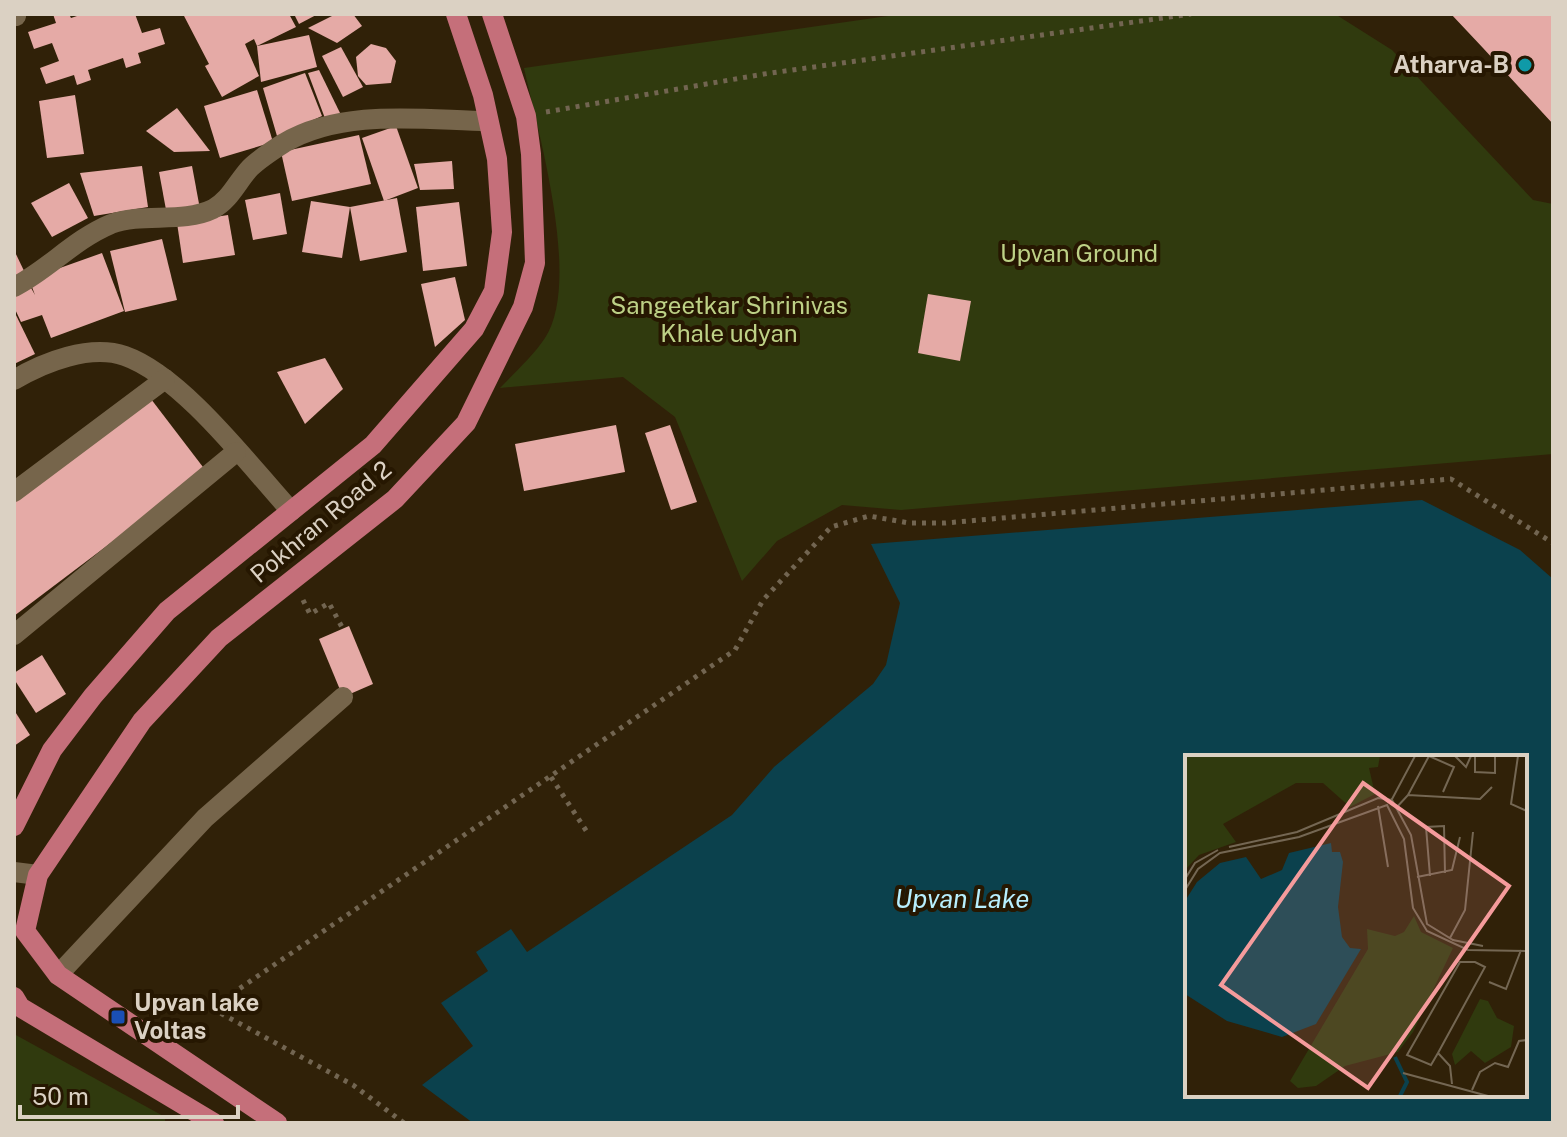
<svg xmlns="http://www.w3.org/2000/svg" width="1567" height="1137" font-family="'Public Sans',sans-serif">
<rect width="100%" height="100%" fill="#302108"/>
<g fill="#303a0e">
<path d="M 902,14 L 1335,14 L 1392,50 L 1533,200 L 1553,204 L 1553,454 L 901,510 L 842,505 L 777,541 L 742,581 L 675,417 L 623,377 L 500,388 C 515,372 533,356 545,338 C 582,282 538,132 524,68 Z"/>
<path d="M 14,1034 L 165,1117 L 165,1123 L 14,1123 Z"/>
</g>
<path fill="#0b414d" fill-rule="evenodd" d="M 1422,500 L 1520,550 L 1553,579 L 1553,1123 L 473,1123 L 422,1085 L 473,1046 L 441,1003 L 488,971 L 476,952 L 511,929 L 527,952 L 732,815 L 774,767 L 873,684 L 886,665 L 900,603 L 871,544 ZM 1187,757 L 1525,757 L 1525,1095 L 1187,1095 Z"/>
<g fill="#e5aaa6">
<path d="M 53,14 L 69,14 L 71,18 L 83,14 L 135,14 L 142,33 L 160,28 L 165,44 L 138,53 L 141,63 L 126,68 L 123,58 L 88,70 L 91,80 L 77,85 L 74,75 L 46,84 L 40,68 L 59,61 L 52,43 L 34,49 L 28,32 L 56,23 Z"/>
<path d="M 183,14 L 289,14 L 296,27 L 257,46 L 254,39 L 245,44 L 259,76 L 222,97 L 205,66 L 209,64 Z"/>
<path d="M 294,14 L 318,14 L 299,24 Z"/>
<path d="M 336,14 L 353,14 L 362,26 L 337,43 L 308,28 Z"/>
<path d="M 1451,14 L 1553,14 L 1553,124 L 1483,48 Z"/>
<path d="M 309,35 L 317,67 L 261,82 L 257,46 Z"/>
<path d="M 371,44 L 386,48 L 396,61 L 391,83 L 366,85 L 358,76 L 356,57 Z"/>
<path d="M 341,47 L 363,87 L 343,97 L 322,56 Z"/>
<path d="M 319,70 L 341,115 L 326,121 L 308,73 Z"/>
<path d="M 305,73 L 322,116 L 277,136 L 263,88 Z"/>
<path d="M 257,90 L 273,142 L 220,158 L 204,106 Z"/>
<path d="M 75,95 L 84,154 L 47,158 L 39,101 Z"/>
<path d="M 177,108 L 210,151 L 174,152 L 146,131 Z"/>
<path d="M 396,126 L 418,188 L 384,201 L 362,138 Z"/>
<path d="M 359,135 L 371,184 L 292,201 L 281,152 Z"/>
<path d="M 452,161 L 454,189 L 420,190 L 414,164 Z"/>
<path d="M 142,166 L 148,207 L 94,216 L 80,173 Z"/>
<path d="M 192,166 L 200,209 L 167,215 L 159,172 Z"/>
<path d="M 69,183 L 88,218 L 52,237 L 31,203 Z"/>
<path d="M 280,193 L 287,234 L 253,240 L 245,200 Z"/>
<path d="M 397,198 L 407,252 L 360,261 L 350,207 Z"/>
<path d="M 311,201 L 350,207 L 342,258 L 302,252 Z"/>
<path d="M 459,202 L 467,266 L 423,271 L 416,207 Z"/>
<path d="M 228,215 L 235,255 L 183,263 L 177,223 Z"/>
<path d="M 162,239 L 177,300 L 125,312 L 110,251 Z"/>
<path d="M 14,250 L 26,275 L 14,281 Z"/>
<path d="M 102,253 L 124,311 L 51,338 L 42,315 L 21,322 L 14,307 L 14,293 L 30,286 L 35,295 L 29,279 Z"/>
<path d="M 455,277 L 465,320 L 435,347 L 421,284 Z"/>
<path d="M 928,294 L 971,301 L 960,361 L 918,353 Z"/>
<path d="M 14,311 L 35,354 L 14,364 Z"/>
<path d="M 325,358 L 343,389 L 305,424 L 277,372 Z"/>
<path d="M 151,399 L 206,471 L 14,616 L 14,503 Z"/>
<path d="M 616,425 L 625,472 L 524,491 L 515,444 Z"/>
<path d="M 670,425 L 697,502 L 671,510 L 645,433 Z"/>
<path d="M 349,626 L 373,684 L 343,697 L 319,639 Z"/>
<path d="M 42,655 L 66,694 L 36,713 L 14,679 L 14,673 Z"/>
<path d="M 14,710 L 30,735 L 14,746 Z"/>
</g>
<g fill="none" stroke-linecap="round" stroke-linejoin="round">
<g stroke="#726551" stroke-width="5" stroke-dasharray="4 6" stroke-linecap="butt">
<path d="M 546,112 L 764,74 L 1191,14"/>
<path d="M 303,600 L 310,614 L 329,603 L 343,629"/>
<path d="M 551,777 L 589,835"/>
<path d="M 404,1123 L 353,1085 L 211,1008 L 735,650 L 763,600 L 831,527 L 869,516 L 909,523 L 945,523 L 1451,479 L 1553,543"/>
</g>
<g stroke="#76654b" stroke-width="20">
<path d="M 14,15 L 16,16"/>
<path d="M 14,287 C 48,270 73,240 111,224 C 143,212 182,224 213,209 C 230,200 237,182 250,168 C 259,159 273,150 284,143 C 343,108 423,120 488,121"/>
<path d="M 14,380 C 44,362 90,344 125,356 C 182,376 250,466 291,511"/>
<path d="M 14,492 L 165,379"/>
<path d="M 14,635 L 236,452"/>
<path d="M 14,872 L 38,875"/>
<path d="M 58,975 L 205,818 L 343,697"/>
</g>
<g stroke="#c56f7a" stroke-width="20">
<path d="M 14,826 L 52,750 L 93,696 L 167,611 L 373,445 L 474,329 L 494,291 L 502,232 L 497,159 L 483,95 L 456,14"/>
<path d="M 14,997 L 20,1007 L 214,1123"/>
<path d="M 277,1123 L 58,975 L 25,931 L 38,875 L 142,721 L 219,638 L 395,499 L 466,423 L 523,307 L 535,263 L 531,154 L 526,116 L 492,14"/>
</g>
</g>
<circle fill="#0f9aa8" stroke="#261701" stroke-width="3" cx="1525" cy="65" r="8"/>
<rect fill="#1a4fb4" stroke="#261701" stroke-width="3" x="110" y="1009" width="16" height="16" rx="4"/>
<g text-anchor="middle" stroke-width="8" stroke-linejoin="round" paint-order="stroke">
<g font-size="24" font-weight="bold" fill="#dbd1c3" stroke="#261701" text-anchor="end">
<text x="1509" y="73">Atharva-B</text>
<text x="134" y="1011" text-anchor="start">Upvan lake<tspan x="134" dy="28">Voltas</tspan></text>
</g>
<g font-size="24" fill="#bdd186" stroke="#261701">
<text x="1079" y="262">Upvan Ground</text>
<text x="729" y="314">Sangeetkar Shrinivas<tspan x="729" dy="28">Khale udyan</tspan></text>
</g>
<g font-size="24" fill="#dbd1c3" stroke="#261701">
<text transform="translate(321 522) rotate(-40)" y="8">Pokhran Road 2</text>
</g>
<g font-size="26" font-style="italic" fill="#b7effe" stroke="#261701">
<text x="962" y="908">Upvan Lake</text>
</g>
</g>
<g transform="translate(1185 755)">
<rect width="342" height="342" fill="#302108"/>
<path d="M 0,1 L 195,1 L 193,12 L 184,13 L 190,39 L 165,52 L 138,28 L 111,28 L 38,69 L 51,87 L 14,100 L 0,115 ZM 229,161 L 236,177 L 268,193 L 228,277 L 213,297 L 160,311 L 131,331 L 113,333 L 105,326 L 183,194 L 182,174 L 210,181 L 219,177 ZM 295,244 L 303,246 L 312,263 L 329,271 L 326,292 L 300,308 L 286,296 L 270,310 L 267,299 Z" fill="#303a0e"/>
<path d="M 146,88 L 147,97 L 155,97 L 158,107 L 153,152 L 157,182 L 165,193 L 176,194 L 131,269 L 97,282 L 42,266 L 0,239 L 0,146 L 12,127 L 35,108 L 61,102 L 76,124 L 97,115 L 104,98 Z" fill="#0b414d"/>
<path fill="none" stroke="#0b414d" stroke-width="4" d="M 210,302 L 222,327 L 215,341"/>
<path fill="none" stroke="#746753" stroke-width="2" d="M 270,1 L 281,12 L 286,1M 290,1 L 290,17 L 310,18 L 310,1M 333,1 L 326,49 L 342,56M 223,40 L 244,1 L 269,12 L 258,37M 206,46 L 230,1M 193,51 L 203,112M 211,53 L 223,40 L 295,44 L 307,32M 44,92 L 112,77 L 193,43 L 207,45 L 226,80 L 242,169 L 268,185 L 298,191M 245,121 L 241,72 L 259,71 L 260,118M 232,122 L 267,115 L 275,82M 0,124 L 10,108 L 33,95M 0,135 L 13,114 L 35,98 L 114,82 L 202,50 L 219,84 L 228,153 L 242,176 L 283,195 L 342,196M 265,183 L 280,155 L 288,77M 304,227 L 321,234 L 336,195M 253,298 L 300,212 L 290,207 L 275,207 L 222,300 L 246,310 L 253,298 L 265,311 L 267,329M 218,318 L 303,341M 287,335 L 295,317 L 310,308 L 323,312 L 334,286 L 342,285"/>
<path fill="#f59b9c" fill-opacity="0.15" stroke="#f59b9c" stroke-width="4" d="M 178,28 L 324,131 L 183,333 L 36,230 Z"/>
<rect width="342" height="342" fill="none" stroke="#dbd1c3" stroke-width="4"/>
</g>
<rect width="1567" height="1137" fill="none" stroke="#dbd1c3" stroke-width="32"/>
<path d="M20 1105v12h218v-12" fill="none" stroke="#dbd1c3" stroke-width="4"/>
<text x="32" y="1105" font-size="24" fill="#dbd1c3" stroke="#261701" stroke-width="6" paint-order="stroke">50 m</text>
</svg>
